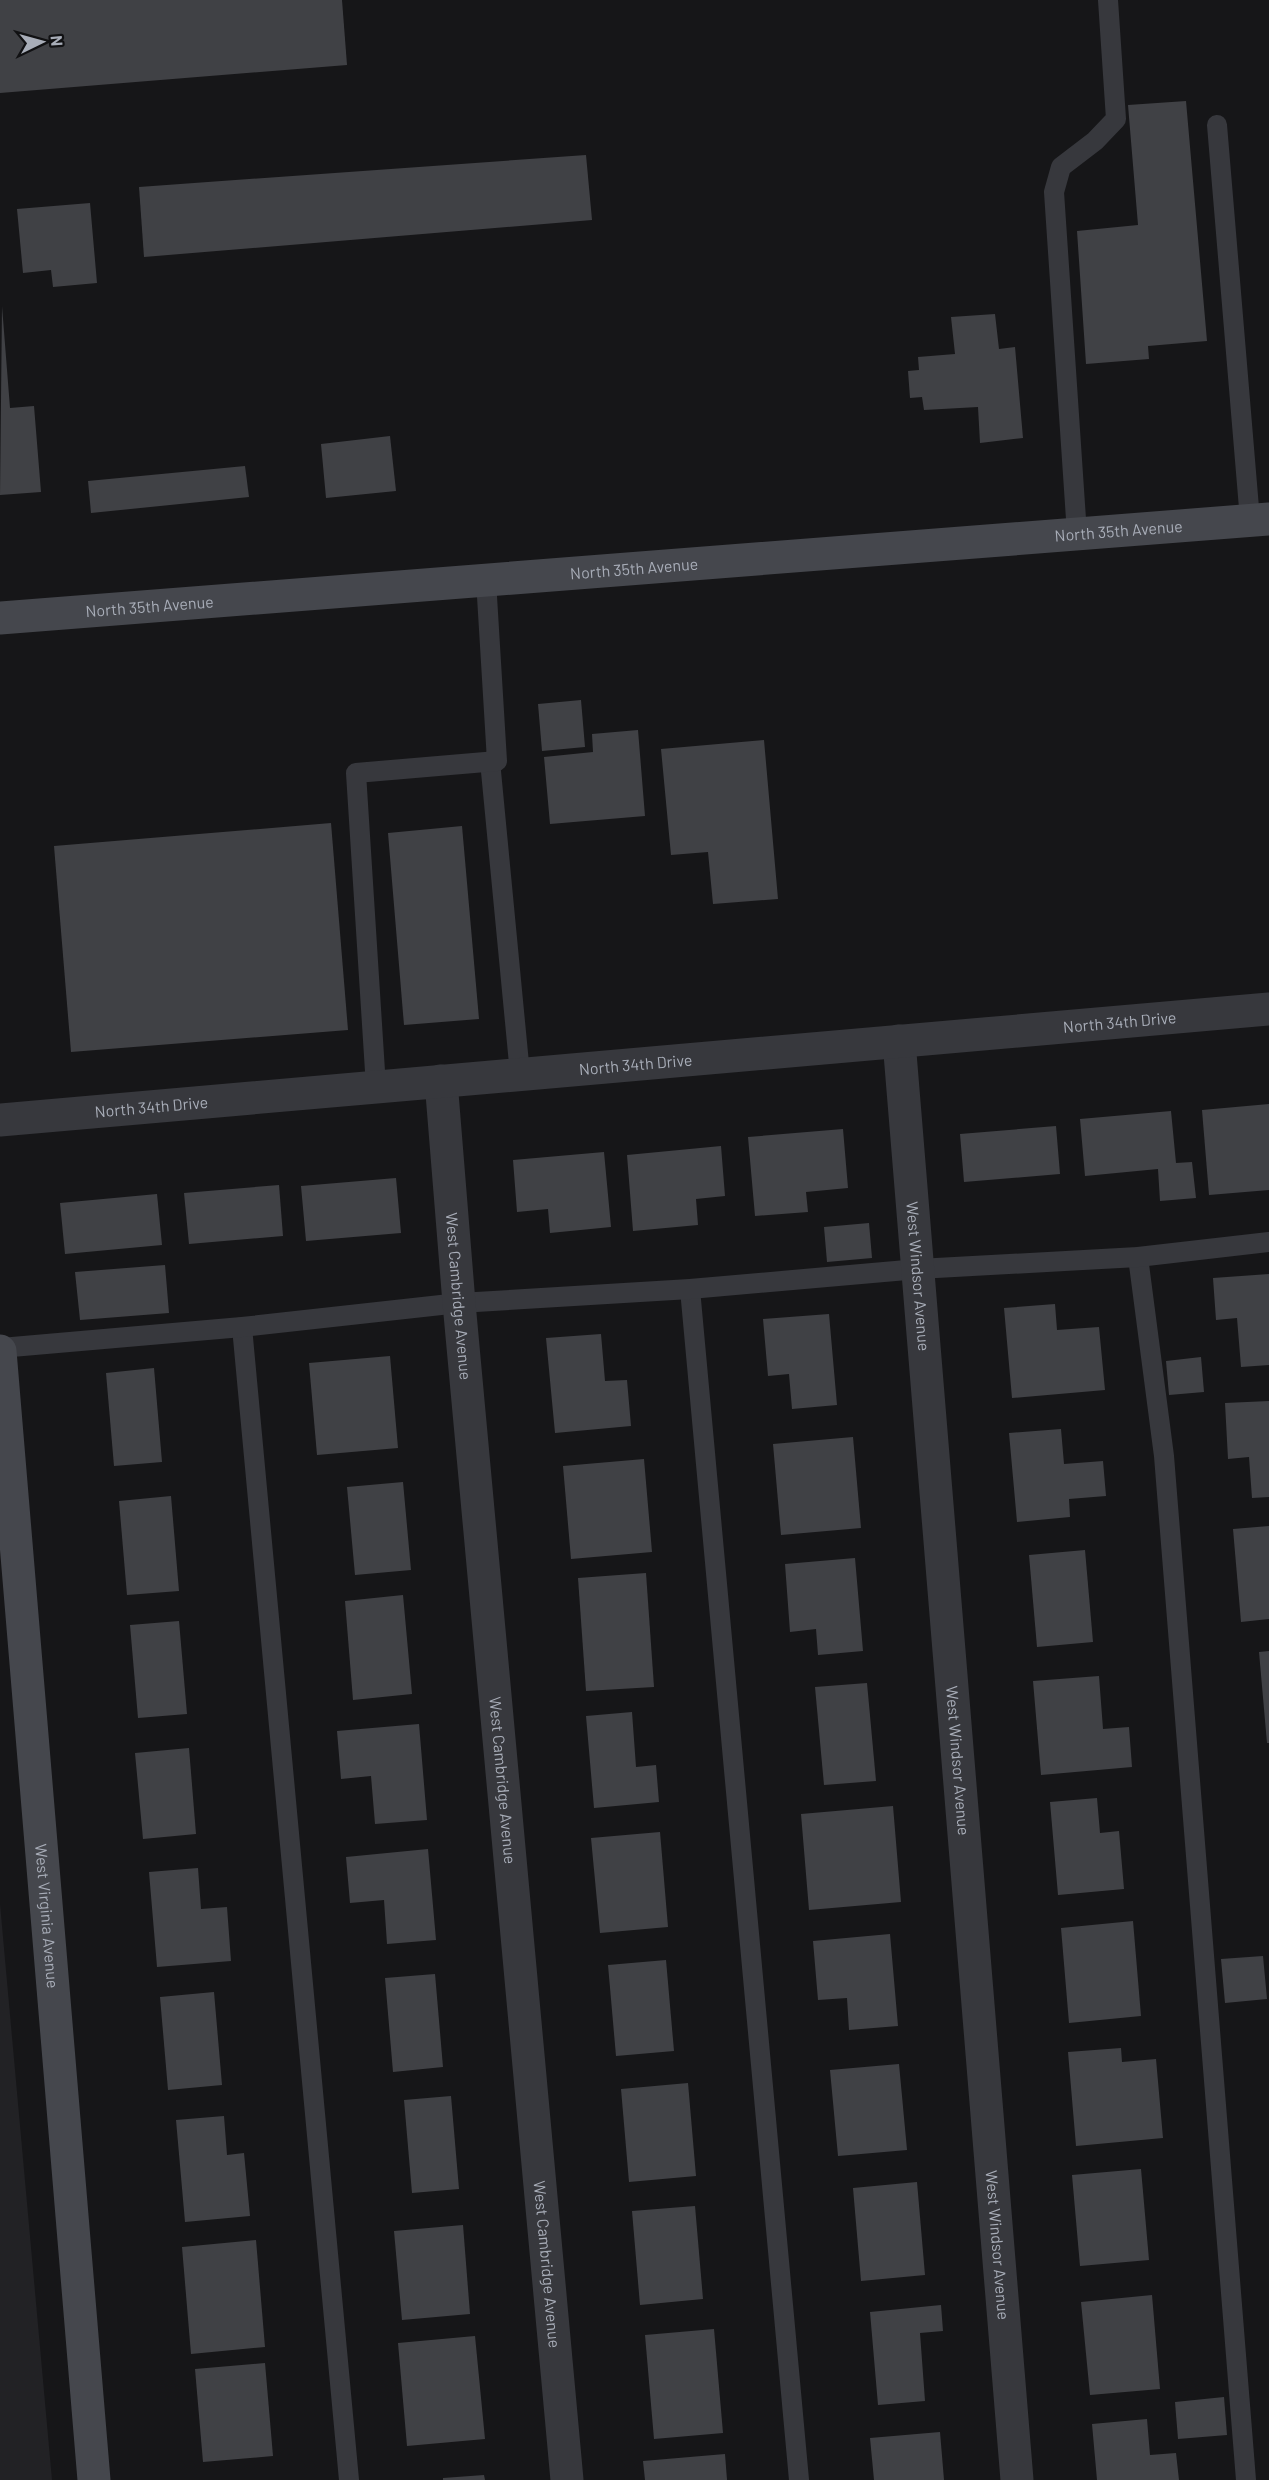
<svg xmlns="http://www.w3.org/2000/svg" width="1269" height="2480" font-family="Barlow,sans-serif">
<rect width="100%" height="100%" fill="#161618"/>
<path fill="#222225" d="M 0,1904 L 52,2480 L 0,2480 Z"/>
<g fill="#404145">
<path d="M 0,0 L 342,0 L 347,65 L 0,93 Z"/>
<path d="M 1186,101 L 1207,341 L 1148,346 L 1149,359 L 1086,364 L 1077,231 L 1138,225 L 1128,105 Z"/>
<path d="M 586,155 L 592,220 L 144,257 L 139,187 Z"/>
<path d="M 90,203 L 97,283 L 53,287 L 51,270 L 23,273 L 17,209 Z"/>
<path d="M 2,306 L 10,408 L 34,406 L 41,492 L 0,495 Z"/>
<path d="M 995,314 L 999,349 L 1015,347 L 1023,438 L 980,443 L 978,407 L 924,410 L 922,397 L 910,398 L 908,371 L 919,370 L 918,357 L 955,354 L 951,317 Z"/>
<path d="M 390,436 L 396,491 L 326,498 L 321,444 Z"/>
<path d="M 245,466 L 249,497 L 91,513 L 88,481 Z"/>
<path d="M 581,700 L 585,747 L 542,751 L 538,704 Z"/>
<path d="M 638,730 L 645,816 L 550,824 L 544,757 L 593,752 L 592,734 Z"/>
<path d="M 764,740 L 778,899 L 713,904 L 708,852 L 671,855 L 661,749 Z"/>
<path d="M 331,823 L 348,1030 L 71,1052 L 54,846 Z"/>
<path d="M 462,826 L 479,1019 L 404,1025 L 388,833 Z"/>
<path d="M 1269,1104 L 1269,1190 L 1209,1195 L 1202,1110 Z"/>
<path d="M 1171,1111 L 1176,1163 L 1192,1162 L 1196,1198 L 1160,1201 L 1158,1169 L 1085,1176 L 1080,1119 Z"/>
<path d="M 1056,1126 L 1060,1174 L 964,1182 L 960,1134 Z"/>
<path d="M 843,1129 L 848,1188 L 806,1192 L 808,1212 L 755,1216 L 748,1137 Z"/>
<path d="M 721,1146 L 725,1196 L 696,1199 L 698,1225 L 633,1231 L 627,1155 Z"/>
<path d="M 604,1152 L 611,1227 L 550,1233 L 548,1209 L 517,1212 L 513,1160 Z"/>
<path d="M 396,1178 L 401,1233 L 306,1241 L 301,1186 Z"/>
<path d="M 279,1185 L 283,1236 L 189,1244 L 184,1193 Z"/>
<path d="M 157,1194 L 162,1245 L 65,1254 L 60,1203 Z"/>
<path d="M 869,1223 L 872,1258 L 827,1262 L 824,1227 Z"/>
<path d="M 165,1265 L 169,1313 L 80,1320 L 75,1272 Z"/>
<path d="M 1269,1274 L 1269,1365 L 1241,1367 L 1237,1318 L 1216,1320 L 1213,1278 Z"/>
<path d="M 1055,1304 L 1057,1330 L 1099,1327 L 1105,1390 L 1012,1398 L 1004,1308 Z"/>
<path d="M 829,1314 L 837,1405 L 792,1409 L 789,1374 L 768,1376 L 763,1319 Z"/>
<path d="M 601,1334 L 605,1381 L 627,1380 L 631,1426 L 555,1433 L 546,1338 Z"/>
<path d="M 390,1356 L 398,1448 L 317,1455 L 309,1363 Z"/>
<path d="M 1201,1357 L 1204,1392 L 1169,1395 L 1166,1361 Z"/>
<path d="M 154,1368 L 162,1462 L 114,1466 L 106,1373 Z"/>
<path d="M 1269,1401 L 1269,1497 L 1252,1498 L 1249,1457 L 1228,1459 L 1225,1403 Z"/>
<path d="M 1061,1429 L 1064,1464 L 1103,1461 L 1106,1496 L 1069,1499 L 1070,1517 L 1017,1522 L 1009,1433 Z"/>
<path d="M 853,1437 L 861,1528 L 781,1535 L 773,1444 Z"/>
<path d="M 644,1459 L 652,1552 L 571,1559 L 563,1466 Z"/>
<path d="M 403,1482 L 411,1570 L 355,1575 L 347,1487 Z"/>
<path d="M 171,1496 L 179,1591 L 127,1595 L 119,1501 Z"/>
<path d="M 1269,1526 L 1269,1619 L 1241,1622 L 1233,1529 Z"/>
<path d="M 1085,1550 L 1093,1642 L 1037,1647 L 1029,1555 Z"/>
<path d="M 855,1558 L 863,1651 L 818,1655 L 816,1629 L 790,1632 L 785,1564 Z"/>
<path d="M 646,1573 L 654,1687 L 586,1691 L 578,1578 Z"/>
<path d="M 403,1595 L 412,1694 L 353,1700 L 345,1601 Z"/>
<path d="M 179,1621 L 187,1714 L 138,1718 L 130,1625 Z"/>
<path d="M 1269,1651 L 1269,1743 L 1267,1743 L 1259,1652 Z"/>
<path d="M 1099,1676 L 1103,1729 L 1129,1727 L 1132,1767 L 1041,1775 L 1033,1681 Z"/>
<path d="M 867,1683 L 876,1781 L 824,1785 L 815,1687 Z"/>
<path d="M 632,1712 L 636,1767 L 656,1765 L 659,1802 L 594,1808 L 586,1716 Z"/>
<path d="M 419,1724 L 427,1820 L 375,1824 L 371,1776 L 341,1779 L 337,1731 Z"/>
<path d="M 189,1748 L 196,1834 L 143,1839 L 135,1753 Z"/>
<path d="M 1097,1798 L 1100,1833 L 1119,1831 L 1124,1889 L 1058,1895 L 1050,1802 Z"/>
<path d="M 893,1806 L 901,1902 L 809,1910 L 801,1814 Z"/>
<path d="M 660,1832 L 668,1927 L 600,1933 L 591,1838 Z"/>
<path d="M 428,1849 L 436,1940 L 387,1944 L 384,1900 L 350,1903 L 346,1857 Z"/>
<path d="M 198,1868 L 201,1909 L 227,1907 L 231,1961 L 157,1967 L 149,1872 Z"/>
<path d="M 1133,1921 L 1141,2016 L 1069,2023 L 1061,1928 Z"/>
<path d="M 890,1934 L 898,2026 L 849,2030 L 847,1998 L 818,2000 L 813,1941 Z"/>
<path d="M 1263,1956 L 1267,1999 L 1225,2003 L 1221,1959 Z"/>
<path d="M 666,1960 L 674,2051 L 616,2056 L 608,1965 Z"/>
<path d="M 435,1974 L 443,2067 L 393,2072 L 385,1978 Z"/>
<path d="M 214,1992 L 222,2085 L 168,2090 L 160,1997 Z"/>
<path d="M 1121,2048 L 1122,2062 L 1156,2059 L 1163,2138 L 1076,2146 L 1068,2052 Z"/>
<path d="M 899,2064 L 907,2150 L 838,2156 L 830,2070 Z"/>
<path d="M 688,2083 L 696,2176 L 629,2182 L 621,2089 Z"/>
<path d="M 451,2096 L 459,2189 L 412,2193 L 404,2100 Z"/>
<path d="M 224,2116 L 227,2155 L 244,2153 L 250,2216 L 185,2222 L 176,2120 Z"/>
<path d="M 1141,2169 L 1149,2260 L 1080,2266 L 1072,2175 Z"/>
<path d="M 917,2182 L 925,2275 L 861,2281 L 853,2188 Z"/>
<path d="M 695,2206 L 703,2299 L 640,2305 L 632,2211 Z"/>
<path d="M 463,2225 L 470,2314 L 402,2320 L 394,2231 Z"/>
<path d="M 256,2240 L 265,2347 L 191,2354 L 182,2247 Z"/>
<path d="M 1152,2295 L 1160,2389 L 1090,2395 L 1081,2302 Z"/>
<path d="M 941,2305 L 943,2331 L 920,2333 L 925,2401 L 878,2405 L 870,2312 Z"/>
<path d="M 714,2329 L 723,2433 L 654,2439 L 645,2335 Z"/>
<path d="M 475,2336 L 485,2439 L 407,2446 L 398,2343 Z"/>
<path d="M 265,2363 L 273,2456 L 203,2462 L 195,2369 Z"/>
<path d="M 1224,2397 L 1227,2435 L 1178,2439 L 1175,2402 Z"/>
<path d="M 1147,2419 L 1150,2455 L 1176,2453 L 1179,2480 L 1097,2480 L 1092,2424 Z"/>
<path d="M 940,2432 L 944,2480 L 874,2480 L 870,2438 Z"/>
<path d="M 725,2454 L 727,2480 L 645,2480 L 643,2461 Z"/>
<path d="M 484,2475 L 485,2480 L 443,2480 L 443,2478 Z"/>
</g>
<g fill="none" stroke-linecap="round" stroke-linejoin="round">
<g stroke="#37383d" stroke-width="20">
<path d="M 1217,125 L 1250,520"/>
<path d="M 1077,534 L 1054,192 L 1061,167 L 1095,141 L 1116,119 L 1108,0"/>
<path d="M 490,761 L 520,1074"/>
<path d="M 376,1087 L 356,773 L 497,761 L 486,580"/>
<path d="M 1138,1257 L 1164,1456 L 1246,2480"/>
<path d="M 690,1289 L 799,2480"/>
<path d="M 242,1327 L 349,2480"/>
<path d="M 0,1348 L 242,1327 L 459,1303 L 690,1289 L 918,1269 L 1138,1257 L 1269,1242"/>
</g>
<g stroke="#37383d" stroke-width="33">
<path id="s1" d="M 899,1041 L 1017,2480"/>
<path id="s2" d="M 441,1081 L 459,1303 L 567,2480"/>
<path id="s3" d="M 0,1120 L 1269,1009"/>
</g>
<g stroke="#45474d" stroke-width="33">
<path id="s4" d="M 0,618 L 1269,519"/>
<path id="s5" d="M 0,1351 L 94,2480"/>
</g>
</g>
<g text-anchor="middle" stroke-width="4.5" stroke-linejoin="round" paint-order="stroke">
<g font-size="16" fill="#a8adb8" stroke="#111113">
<text dy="6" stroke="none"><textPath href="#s4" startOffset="1122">North 35th Avenue</textPath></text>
<text dy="6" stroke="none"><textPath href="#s4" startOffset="636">North 35th Avenue</textPath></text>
<text dy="6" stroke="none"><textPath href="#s4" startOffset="150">North 35th Avenue</textPath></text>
<text dy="6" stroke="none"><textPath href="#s3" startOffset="1124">North 34th Drive</textPath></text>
<text dy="6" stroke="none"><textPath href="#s3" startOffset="638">North 34th Drive</textPath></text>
<text dy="6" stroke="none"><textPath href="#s3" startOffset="152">North 34th Drive</textPath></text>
<text dy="6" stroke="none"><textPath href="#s1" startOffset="236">West Windsor Avenue</textPath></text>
<text dy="6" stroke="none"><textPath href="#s2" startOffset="216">West Cambridge Avenue</textPath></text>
<text dy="6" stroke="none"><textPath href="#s1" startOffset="722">West Windsor Avenue</textPath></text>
<text dy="6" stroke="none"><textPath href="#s2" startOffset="702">West Cambridge Avenue</textPath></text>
<text dy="6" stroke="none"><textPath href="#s5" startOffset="567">West Virginia Avenue</textPath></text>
<text dy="6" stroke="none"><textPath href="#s1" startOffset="1208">West Windsor Avenue</textPath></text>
<text dy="6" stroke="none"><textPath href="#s2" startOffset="1188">West Cambridge Avenue</textPath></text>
</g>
</g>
<g transform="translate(42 42) rotate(85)" stroke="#111113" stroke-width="4.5" paint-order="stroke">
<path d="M0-4.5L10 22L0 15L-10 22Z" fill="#a8adb8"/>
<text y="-9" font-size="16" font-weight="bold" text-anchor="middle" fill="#a8adb8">N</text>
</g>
</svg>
